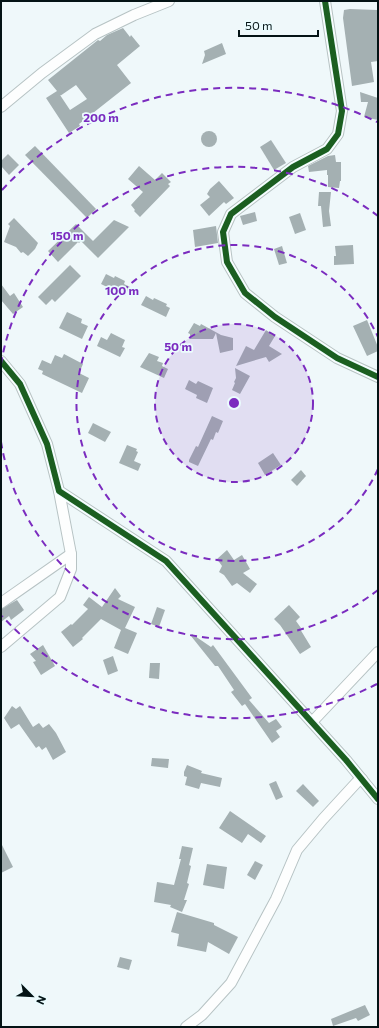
<svg xmlns="http://www.w3.org/2000/svg" width="379" height="1028" font-family="Commissioner,sans-serif">
<rect width="100%" height="100%" fill="#eff8fa"/>
<g fill="#a4b0b2" fill-rule="evenodd">
<path d="M 350,9 L 377,10 L 378,61 L 371,62 L 374,82 L 352,86 L 343,18 L 344,10 Z"/>
<path d="M 123,28 L 130,37 L 131,35 L 140,46 L 117,65 L 131,83 L 79,124 L 80,126 L 69,133 L 46,98 L 57,91 L 48,80 L 98,40 L 100,41 L 107,35 ZM 76,85 L 87,99 L 70,110 L 60,95 L 60,96 Z"/>
<path d="M 222,43 L 226,54 L 202,64 L 205,55 L 204,51 Z"/>
<path d="M 360,92 L 378,98 L 378,120 L 364,117 L 368,102 L 361,102 Z"/>
<circle cx="209" cy="139" r="8"/>
<path d="M 271,140 L 286,163 L 274,170 L 260,147 Z"/>
<path d="M 35,146 L 96,209 L 87,218 L 25,155 Z"/>
<path d="M 8,154 L 19,165 L 9,175 L 1,166 L 1,161 Z"/>
<path d="M 335,155 L 336,162 L 341,162 L 341,181 L 340,181 L 339,188 L 328,187 L 328,175 L 327,175 L 327,170 L 309,172 L 308,166 L 328,156 Z"/>
<path d="M 139,166 L 155,180 L 162,173 L 171,182 L 168,184 L 170,186 L 140,217 L 134,211 L 135,210 L 131,205 L 143,192 L 128,179 Z"/>
<path d="M 219,181 L 234,198 L 226,204 L 224,202 L 209,216 L 200,205 L 210,197 L 207,194 L 210,189 Z"/>
<path d="M 319,192 L 331,192 L 329,211 L 331,226 L 323,227 L 321,206 L 318,206 Z"/>
<path d="M 255,212 L 257,221 L 243,225 L 240,216 Z"/>
<path d="M 300,213 L 306,230 L 295,234 L 289,217 Z"/>
<path d="M 14,218 L 38,243 L 35,249 L 28,256 L 23,252 L 21,253 L 16,247 L 4,242 L 10,226 L 8,224 Z"/>
<path d="M 114,220 L 129,227 L 98,258 L 81,241 L 79,243 L 78,242 L 58,262 L 48,251 L 76,224 L 93,241 Z"/>
<path d="M 216,226 L 218,243 L 195,247 L 193,230 Z"/>
<path d="M 353,245 L 354,264 L 334,265 L 334,256 L 336,256 L 335,246 Z"/>
<path d="M 282,246 L 287,263 L 279,265 L 274,249 Z"/>
<path d="M 70,265 L 81,276 L 55,302 L 52,299 L 46,305 L 38,297 Z"/>
<path d="M 106,274 L 114,278 L 115,276 L 125,281 L 124,284 L 130,287 L 125,296 L 101,284 Z"/>
<path d="M 1,284 L 10,296 L 14,293 L 23,307 L 13,314 L 1,300 Z"/>
<path d="M 146,296 L 153,300 L 154,298 L 167,304 L 166,306 L 170,308 L 166,317 L 141,305 Z"/>
<path d="M 67,312 L 82,319 L 81,323 L 88,326 L 82,339 L 59,328 Z"/>
<path d="M 367,320 L 378,347 L 378,351 L 367,356 L 353,326 Z"/>
<path d="M 194,323 L 200,326 L 201,324 L 221,335 L 233,338 L 233,350 L 220,353 L 216,333 L 213,339 L 190,339 L 190,334 L 188,333 Z"/>
<path d="M 266,330 L 275,336 L 269,346 L 282,354 L 269,362 L 266,357 L 236,366 L 246,346 L 254,350 Z"/>
<path d="M 111,333 L 125,340 L 122,347 L 125,348 L 120,357 L 97,346 L 101,337 L 107,340 Z"/>
<path d="M 149,353 L 159,357 L 157,361 L 163,363 L 162,366 L 168,369 L 164,378 L 140,367 Z"/>
<path d="M 64,354 L 83,364 L 79,373 L 89,378 L 82,393 L 42,374 L 43,371 L 38,369 L 42,360 L 51,364 L 55,355 L 62,358 Z"/>
<path d="M 235,368 L 250,376 L 240,394 L 232,390 L 235,383 L 234,382 L 236,378 Z"/>
<path d="M 189,380 L 196,384 L 198,381 L 213,388 L 207,403 L 196,398 L 197,395 L 185,389 Z"/>
<path d="M 212,416 L 223,421 L 218,433 L 216,432 L 213,440 L 211,439 L 198,466 L 189,462 L 189,460 L 196,446 L 198,447 Z"/>
<path d="M 93,423 L 111,432 L 105,442 L 88,433 Z"/>
<path d="M 127,445 L 137,449 L 136,451 L 138,452 L 134,461 L 141,464 L 138,471 L 119,463 Z"/>
<path d="M 273,453 L 281,465 L 265,475 L 258,463 Z"/>
<path d="M 301,470 L 306,476 L 297,486 L 291,480 Z"/>
<path d="M 227,550 L 234,560 L 242,555 L 250,569 L 243,573 L 257,584 L 250,593 L 237,583 L 232,586 L 224,575 L 219,572 L 222,566 L 217,559 Z"/>
<path d="M 115,588 L 121,596 L 118,599 L 135,607 L 125,628 L 137,633 L 128,654 L 114,648 L 121,630 L 101,619 L 82,638 L 83,639 L 73,647 L 61,632 L 71,624 L 72,625 L 88,609 L 83,605 L 89,597 L 102,607 Z"/>
<path d="M 17,600 L 24,610 L 11,620 L 9,616 L 1,622 L 1,609 Z"/>
<path d="M 289,605 L 300,617 L 296,621 L 301,628 L 300,629 L 311,647 L 300,654 L 280,625 L 274,619 Z"/>
<path d="M 157,607 L 165,610 L 159,627 L 151,624 Z"/>
<path d="M 192,634 L 211,647 L 213,645 L 252,698 L 249,700 L 269,723 L 276,719 L 282,727 L 276,731 L 280,737 L 272,743 L 245,704 L 242,706 L 231,692 L 234,690 L 218,666 L 215,666 L 191,636 Z"/>
<path d="M 43,645 L 55,666 L 41,675 L 33,662 L 36,661 L 30,654 Z"/>
<path d="M 113,656 L 118,671 L 108,675 L 103,660 Z"/>
<path d="M 150,663 L 160,663 L 159,679 L 149,678 Z"/>
<path d="M 12,706 L 16,709 L 20,706 L 33,727 L 39,723 L 43,728 L 49,724 L 56,733 L 66,752 L 53,760 L 46,747 L 42,750 L 39,746 L 36,748 L 19,724 L 11,729 L 4,718 Z"/>
<path d="M 152,758 L 169,759 L 168,768 L 151,766 Z"/>
<path d="M 187,765 L 202,771 L 201,773 L 222,778 L 220,787 L 201,783 L 199,789 L 185,785 L 187,777 L 184,776 L 184,772 Z"/>
<path d="M 276,781 L 283,797 L 276,800 L 269,784 Z"/>
<path d="M 303,784 L 319,801 L 313,807 L 296,791 Z"/>
<path d="M 230,811 L 266,836 L 261,843 L 248,834 L 242,843 L 219,828 Z"/>
<path d="M 1,843 L 13,867 L 1,873 Z"/>
<path d="M 182,846 L 193,848 L 189,865 L 191,866 L 187,883 L 189,884 L 184,900 L 187,900 L 182,912 L 170,907 L 171,905 L 154,902 L 157,882 L 174,885 L 181,859 L 179,859 Z"/>
<path d="M 255,861 L 263,865 L 255,880 L 247,875 Z"/>
<path d="M 207,864 L 227,867 L 224,889 L 203,885 Z"/>
<path d="M 177,912 L 214,923 L 214,925 L 238,937 L 229,954 L 208,942 L 206,952 L 177,946 L 179,934 L 171,932 Z"/>
<path d="M 120,957 L 132,960 L 129,970 L 117,967 Z"/>
<path d="M 365,1005 L 370,1015 L 358,1021 L 356,1018 L 333,1026 L 331,1019 Z"/>
</g>
<g fill="none" stroke-linecap="round" stroke-linejoin="round">
<g stroke="#b7c3c4" stroke-width="12">
<g id="minor">
<path d="M 325,1 L 342,111 L 338,134 L 327,149 L 293,167 L 231,214 L 223,232 L 227,262 L 245,293 L 275,317 L 337,358 L 378,377"/>
<path d="M 1,107 L 42,73 L 95,34 L 134,15 L 169,1"/>
<path d="M 1,361 L 20,384 L 47,444 L 59,491 L 166,561 L 346,760 L 378,799"/>
<path d="M 1,603 L 71,554"/>
<path d="M 1,647 L 60,597 L 71,569 L 71,554 L 59,491"/>
<path d="M 312,722 L 378,652"/>
<path d="M 186,1027 L 202,1015 L 231,983 L 276,899 L 297,850 L 323,819 L 357,782 L 362,779"/>
</g>
</g>
<use href="#minor" stroke="#fdfefe" stroke-width="10"/>
<g stroke="#ebfcfe" stroke-width="8">
<g id="cycleway">
<path d="M 325,1 L 342,111 L 338,134 L 327,149 L 293,167 L 231,214 L 223,232 L 227,262 L 245,293 L 275,317 L 337,358 L 378,377"/>
<path d="M 1,361 L 20,384 L 47,444 L 59,491 L 166,561 L 346,760 L 378,799"/>
</g>
</g>
<use href="#cycleway" stroke="#1b5e20" stroke-width="6"/>
</g>
<circle cx="234" cy="403" r="79" fill="#7b2cbf" fill-opacity=".12"/>
<g fill="none" stroke="#7b2cbf" stroke-width="2" stroke-dasharray="7 5">
<circle cx="234" cy="403" r="79"/>
<path d="M378 469A158 158 0 1 1 378 337"/>
<path d="M378 590A236 236 0 0 1 1 442M1 364A236 236 0 0 1 378 216"/>
<path d="M377 684A315 315 0 0 1 2 616M2 190A315 315 0 0 1 377 122"/>
</g>
<circle cx="234" cy="403" r="6" fill="#7b2cbf" stroke="#ebfcfe" stroke-width="2"/>
<g font-size="12" text-anchor="middle" font-weight="bold" fill="#7b2cbf" stroke="#ebfcfe" stroke-width="3.5" stroke-linejoin="round" paint-order="stroke">
<text x="101" y="122">200 m</text>
<text x="67" y="240">150 m</text>
<text x="122" y="295">100 m</text>
<text x="178" y="351">50 m</text>
</g>
<rect width="379" height="1028" fill="none" stroke="#041315" stroke-width="4"/>
<g transform="translate(32 996) rotate(114)" stroke="#ebfcfe" stroke-width="3" paint-order="stroke">
<path d="M0-3L7 15L0 10L-7 15Z" fill="#041315"/>
<text y="-6" font-size="11" font-weight="bold" text-anchor="middle" fill="#041315">N</text>
</g>
<path d="M239 30v6h79v-6" fill="none" stroke="#041315" stroke-width="2"/>
<text x="245" y="30" font-size="12" fill="#041315" stroke="#ebfcfe" stroke-width="3" paint-order="stroke">50 m</text>
</svg>
